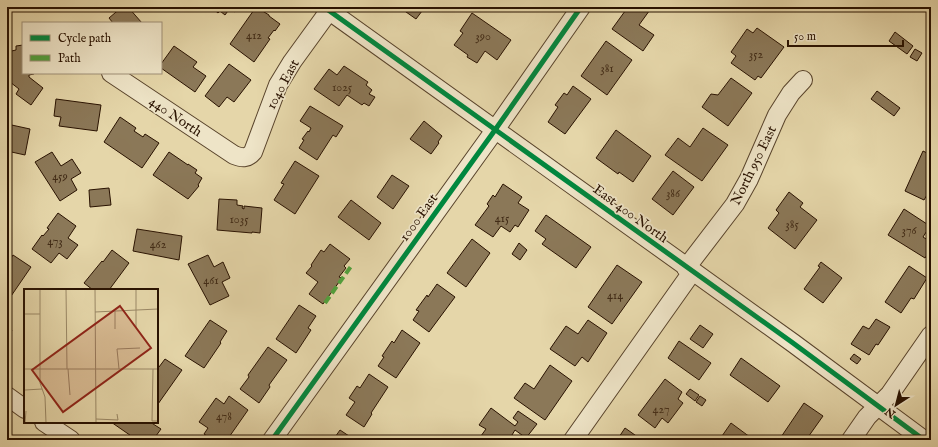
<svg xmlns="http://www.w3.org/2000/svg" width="938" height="447" font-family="'IM FELL English',serif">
<rect width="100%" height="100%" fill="#e5d6a9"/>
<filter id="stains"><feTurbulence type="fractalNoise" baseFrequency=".005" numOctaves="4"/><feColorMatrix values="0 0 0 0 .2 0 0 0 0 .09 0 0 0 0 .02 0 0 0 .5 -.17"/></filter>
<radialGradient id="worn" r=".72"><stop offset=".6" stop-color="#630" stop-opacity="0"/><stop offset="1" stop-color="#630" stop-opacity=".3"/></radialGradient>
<g fill="#8b7858" stroke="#291201">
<path d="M 122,7 L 128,7 L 142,23 L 113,23 L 109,18 Z"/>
<path d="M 211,7 L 238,7 L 235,12 L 230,8 L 225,15 L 220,11 L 218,13 Z"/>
<path d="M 256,7 L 269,15 L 269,16 L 280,24 L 275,31 L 274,30 L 268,38 L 270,39 L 254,62 L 230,44 Z"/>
<path d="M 399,7 L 425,7 L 416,19 Z"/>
<path d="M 628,7 L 652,7 L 639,25 L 654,35 L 643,51 L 612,29 Z"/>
<path d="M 472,13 L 511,40 L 497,60 L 485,51 L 477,63 L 467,57 L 468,55 L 454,45 L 463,33 L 460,31 Z"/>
<path d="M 757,28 L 784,47 L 761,78 L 758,76 L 755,80 L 731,63 L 736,56 L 731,52 L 747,29 L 753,33 Z"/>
<path d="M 895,32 L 913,46 L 907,54 L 889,41 Z"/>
<path d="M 606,41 L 632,60 L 607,95 L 581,76 Z"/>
<path d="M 23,45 L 23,73 L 34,73 L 34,74 L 29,75 L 29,77 L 43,88 L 31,105 L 16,94 L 19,89 L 10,82 L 7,82 L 7,52 L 16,50 L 16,46 Z"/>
<path d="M 174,46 L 197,62 L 193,67 L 206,76 L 195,92 L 161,68 L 161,64 Z"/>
<path d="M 915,49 L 922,53 L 917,61 L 910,57 Z"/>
<path d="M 229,64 L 251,80 L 234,102 L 227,97 L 219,107 L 205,96 Z"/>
<path d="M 344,66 L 368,82 L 366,85 L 372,90 L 369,94 L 375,97 L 369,106 L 364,103 L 362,105 L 347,95 L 339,106 L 314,89 L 329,69 L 337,75 Z"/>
<path d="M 731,78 L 752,93 L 728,126 L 702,107 L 711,94 L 718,95 Z"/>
<path d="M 573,86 L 591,99 L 565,134 L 548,122 L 558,107 L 555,105 L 564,93 L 567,95 Z"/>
<path d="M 877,91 L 900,108 L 894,116 L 871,99 Z"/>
<path d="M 56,99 L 101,105 L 97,131 L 59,126 L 61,117 L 54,116 Z"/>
<path d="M 310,106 L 343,126 L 336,137 L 333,135 L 317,160 L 299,148 L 304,140 L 302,139 L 308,131 L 309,132 L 311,128 L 300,121 Z"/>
<path d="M 120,117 L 136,128 L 134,131 L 143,137 L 145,134 L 159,143 L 142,168 L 104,142 Z"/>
<path d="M 424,121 L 442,136 L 438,142 L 439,143 L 431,154 L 410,139 Z"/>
<path d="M 7,124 L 30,129 L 25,155 L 7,151 Z"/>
<path d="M 703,128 L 728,145 L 702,181 L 665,155 L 678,138 L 690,147 Z"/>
<path d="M 616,130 L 651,156 L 633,182 L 619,172 L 618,174 L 596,158 Z"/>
<path d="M 923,151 L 931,155 L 931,188 L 924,200 L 905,191 Z"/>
<path d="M 52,152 L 61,166 L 72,159 L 81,173 L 71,179 L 77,190 L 60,201 L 35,162 Z"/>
<path d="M 169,152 L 188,165 L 188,164 L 197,170 L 195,173 L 202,178 L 198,185 L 199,186 L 188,199 L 153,175 Z"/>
<path d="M 295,161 L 319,176 L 295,214 L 274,200 L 284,184 L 281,183 Z"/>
<path d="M 673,171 L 694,187 L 673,215 L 652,199 Z"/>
<path d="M 392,175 L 409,186 L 393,209 L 377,197 Z"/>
<path d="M 503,184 L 522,197 L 518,203 L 529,210 L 518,227 L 515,225 L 510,232 L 501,226 L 493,237 L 475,225 L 489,206 L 487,204 L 493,195 L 495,197 Z"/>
<path d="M 109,188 L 111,205 L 90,207 L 89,190 Z"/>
<path d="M 789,192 L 803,203 L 800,207 L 817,220 L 795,249 L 768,228 L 779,213 L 776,210 Z"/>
<path d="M 219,199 L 237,200 L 237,205 L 243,206 L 242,208 L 244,209 L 244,206 L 262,208 L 260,233 L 252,232 L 252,233 L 217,230 Z"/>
<path d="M 351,200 L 381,223 L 369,240 L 338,217 Z"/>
<path d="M 904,209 L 930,226 L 923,237 L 931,242 L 931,249 L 925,258 L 888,235 Z"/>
<path d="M 58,213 L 76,226 L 68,238 L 78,245 L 67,259 L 59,253 L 51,263 L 32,249 L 42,235 L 43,236 L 49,229 L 47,228 Z"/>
<path d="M 546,215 L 591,247 L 576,268 L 542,244 L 546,239 L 535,231 Z"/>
<path d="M 137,229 L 182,236 L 179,260 L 133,251 Z"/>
<path d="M 472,239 L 490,253 L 466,287 L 447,273 Z"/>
<path d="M 519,243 L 527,250 L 520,260 L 512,254 Z"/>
<path d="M 330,244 L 350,259 L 344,266 L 346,268 L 339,277 L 342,278 L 323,304 L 309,294 L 318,282 L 306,273 L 312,266 L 311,265 L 321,250 L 324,252 Z"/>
<path d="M 112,250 L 129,263 L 109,290 L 93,290 L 84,283 L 102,261 L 103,262 Z"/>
<path d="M 13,255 L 31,267 L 7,302 L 7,264 Z"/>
<path d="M 208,255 L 214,267 L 223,262 L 230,278 L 222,282 L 229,296 L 210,305 L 188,264 Z"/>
<path d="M 821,262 L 842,278 L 823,303 L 804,289 L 820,267 L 818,266 Z"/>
<path d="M 617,265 L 642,282 L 612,324 L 588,307 Z"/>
<path d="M 909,266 L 927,278 L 914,299 L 911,298 L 901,313 L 885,302 Z"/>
<path d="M 437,284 L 455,297 L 429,332 L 413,320 L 419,311 L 416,310 L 427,295 L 428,297 Z"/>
<path d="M 299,305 L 316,316 L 308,328 L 311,330 L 296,353 L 276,339 Z"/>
<path d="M 876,319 L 890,327 L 878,345 L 876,344 L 869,355 L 851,344 L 863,326 L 869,329 Z"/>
<path d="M 210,320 L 227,331 L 220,342 L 221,343 L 204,368 L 185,356 Z"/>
<path d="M 588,320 L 607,333 L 588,362 L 582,357 L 575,366 L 550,349 L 566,326 L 578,334 Z"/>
<path d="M 700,325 L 713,334 L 703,348 L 690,339 Z"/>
<path d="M 7,326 L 12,330 L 7,338 Z"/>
<path d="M 402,330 L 420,343 L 396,378 L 378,366 L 384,357 L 382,356 L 392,341 L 394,343 Z"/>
<path d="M 679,341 L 711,363 L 699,380 L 668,358 Z"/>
<path d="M 268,347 L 287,360 L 269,385 L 270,387 L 259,403 L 240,389 L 249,377 L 248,375 Z"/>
<path d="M 854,354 L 861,359 L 857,364 L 850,359 Z"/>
<path d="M 741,358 L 780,386 L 768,402 L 730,375 Z"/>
<path d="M 165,359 L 182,370 L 158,404 L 157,403 L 157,366 L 159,367 Z"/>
<path d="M 550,365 L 572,381 L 545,420 L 514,398 L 525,383 L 534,389 Z"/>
<path d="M 369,374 L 388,387 L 371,413 L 372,414 L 364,427 L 346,415 L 355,402 L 349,398 L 357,386 L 360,388 Z"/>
<path d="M 665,379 L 682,392 L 678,399 L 683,403 L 668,423 L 662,418 L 655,428 L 638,415 Z"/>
<path d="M 690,389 L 699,395 L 695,401 L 686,394 Z"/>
<path d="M 229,396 L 248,410 L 227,440 L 213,440 L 204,434 L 208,428 L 199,422 L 216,398 L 224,404 Z"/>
<path d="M 700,396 L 706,400 L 702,406 L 696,402 Z"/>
<path d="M 804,403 L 823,416 L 806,440 L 779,440 Z"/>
<path d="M 491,408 L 515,426 L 518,422 L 513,418 L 518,411 L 537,424 L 526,438 L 515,430 L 509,440 L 478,440 L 486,429 L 479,425 Z"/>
<path d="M 111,422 L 150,422 L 161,429 L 153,440 L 137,440 Z"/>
<path d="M 731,423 L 754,440 L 728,440 L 722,436 Z"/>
<path d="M 625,428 L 642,440 L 617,440 Z"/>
<path d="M 340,430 L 355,440 L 333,440 Z"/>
</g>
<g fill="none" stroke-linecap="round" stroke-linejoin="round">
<g stroke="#58432b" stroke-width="20">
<g id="minor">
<path d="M 324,7 L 793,343 L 924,440"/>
<path d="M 111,73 L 234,155 C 242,158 247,159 253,152 L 278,85 L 292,62 L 329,11"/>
<path d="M 686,268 L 735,204 L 749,179 L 777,115 L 791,93 L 803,80"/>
<path d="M 7,396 L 25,409"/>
<path d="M 44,422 L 71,440"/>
<path d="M 272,440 L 495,130 L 581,7"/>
<path d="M 573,440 L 692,272"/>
<path d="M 851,440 L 867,417 L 890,394 L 931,335"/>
</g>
</g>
<use href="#minor" stroke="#eee4c7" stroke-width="18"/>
<path stroke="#51a03c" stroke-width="4" stroke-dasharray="8 4" stroke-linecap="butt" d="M 325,303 L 352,265"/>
<g stroke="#eee4c7" stroke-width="8">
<g id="cycleway">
<path d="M 324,7 L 793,343 L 924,440"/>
<path d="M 272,440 L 495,130 L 581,7"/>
</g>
</g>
<use href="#cycleway" stroke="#00873e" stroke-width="5"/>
</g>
<g text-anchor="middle" stroke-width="3.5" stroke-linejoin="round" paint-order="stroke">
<g font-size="12" fill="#422c17">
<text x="254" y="39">412</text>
<text x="483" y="40">390</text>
<text x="756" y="58">352</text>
<text x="607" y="72">381</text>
<text x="342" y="91">1025</text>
<text x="60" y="180">459</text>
<text x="673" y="197">386</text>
<text x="502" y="222">415</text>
<text x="239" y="223">1035</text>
<text x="792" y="228">385</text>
<text x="909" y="234">376</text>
<text x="55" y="245">473</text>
<text x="158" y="248">462</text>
<text x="211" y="284">461</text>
<text x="615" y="299">414</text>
<text x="661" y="413">427</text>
<text x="224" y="420">478</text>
</g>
<g font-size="14" fill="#291201" stroke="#eee4c7">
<text transform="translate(282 84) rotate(-62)" y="5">1040 East</text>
<text transform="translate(176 116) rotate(34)" y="5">440 North</text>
<text transform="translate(753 165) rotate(-64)" y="5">North 950 East</text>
<text transform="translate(631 213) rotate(36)" y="5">East 400 North</text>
<text transform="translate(418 217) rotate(-54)" y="5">1000 East</text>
</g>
</g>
<g transform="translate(24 289)">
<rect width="134" height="134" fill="#e5d6a9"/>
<path fill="none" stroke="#9a8866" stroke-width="1" d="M 16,0 L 16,94 L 21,108 L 22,134M 42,0 L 43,80M 71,0 L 72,134M 112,0 L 112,39M 91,22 L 91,40M 71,23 L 134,20M 0,25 L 16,25M 0,80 L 134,80M 44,80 L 46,106M 95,80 L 93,60 L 116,59M 129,80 L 128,132 L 134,132M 1,101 L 18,100M 72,130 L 94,131 L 93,125M 1,134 L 2,122"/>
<path fill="#8f2418" fill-opacity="0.15" stroke="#8f2418" stroke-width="2" d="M 96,17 L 127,59 L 39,123 L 8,81 Z"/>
<rect width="134" height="134" fill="none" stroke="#291201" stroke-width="2"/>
</g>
<rect width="938" height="447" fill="none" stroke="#e5d6a9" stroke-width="24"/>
<rect x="8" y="8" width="922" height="431" fill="none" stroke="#291201" stroke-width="2"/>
<rect x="12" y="12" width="914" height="423" fill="none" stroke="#291201"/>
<rect x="22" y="22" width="140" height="52" fill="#eee4c7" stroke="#9f9078"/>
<rect x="30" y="35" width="20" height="6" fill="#00873e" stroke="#9f9078"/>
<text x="58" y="42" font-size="12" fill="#291201">Cycle path</text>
<rect x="30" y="55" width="20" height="6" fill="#51a03c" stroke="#9f9078"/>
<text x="58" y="62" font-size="12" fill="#291201">Path</text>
<g transform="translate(896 405) rotate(216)" stroke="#eee4c7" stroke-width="3" paint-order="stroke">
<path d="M0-3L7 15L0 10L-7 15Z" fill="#291201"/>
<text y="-6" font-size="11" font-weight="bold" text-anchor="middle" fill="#291201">N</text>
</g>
<path d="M788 40v6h115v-6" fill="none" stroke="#291201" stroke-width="2"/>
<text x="794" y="40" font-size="12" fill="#291201" stroke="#eee4c7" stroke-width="3" paint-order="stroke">50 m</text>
<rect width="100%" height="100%" filter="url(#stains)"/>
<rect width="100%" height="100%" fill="url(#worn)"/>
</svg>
